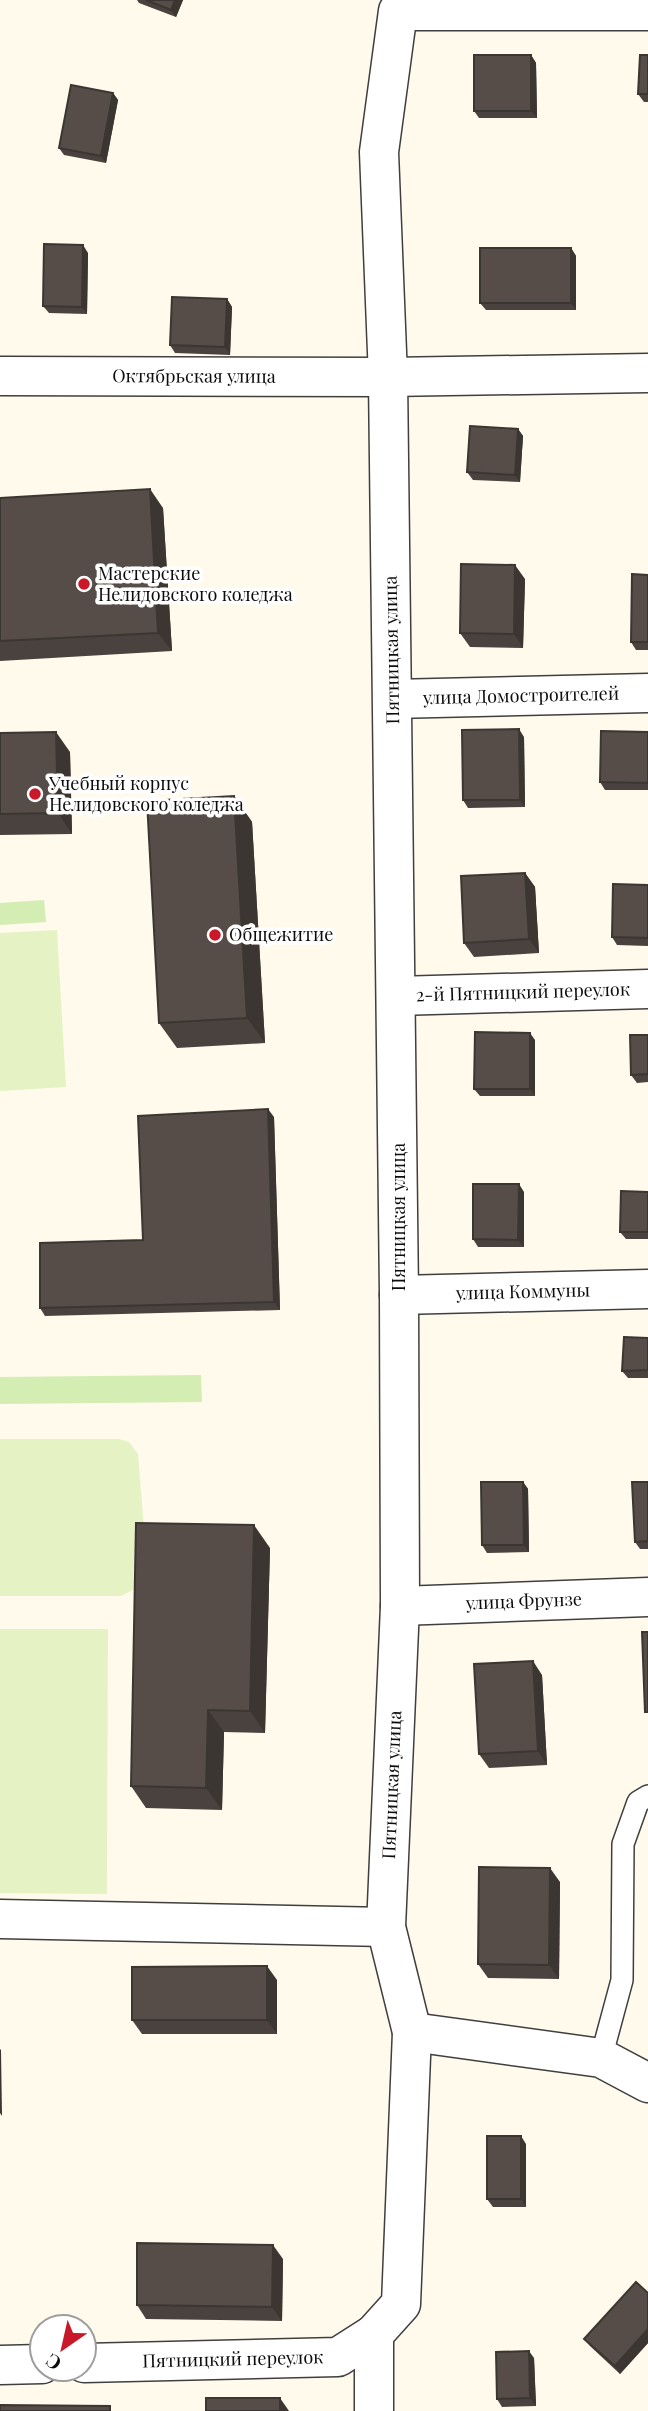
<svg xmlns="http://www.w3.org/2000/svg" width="648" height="2411" font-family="'Playfair Display',serif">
<rect width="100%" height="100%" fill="#fffaec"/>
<g fill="#d3edb2">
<path d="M 44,900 L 46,922 L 0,925 L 0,903 Z"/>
<path d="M 201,1375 L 202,1402 L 0,1404 L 0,1377 Z"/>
</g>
<g fill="#e5f3c4">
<path d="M 57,930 L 66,1087 L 0,1091 L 0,933 Z"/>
<path d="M 0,1439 L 119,1439 L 129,1442 L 138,1454 L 147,1566 L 133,1590 L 121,1596 L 0,1596 Z"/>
<path d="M 0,1629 L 108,1629 L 107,1894 L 0,1893 Z"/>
</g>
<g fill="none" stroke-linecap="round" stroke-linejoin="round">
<g stroke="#3f3f3f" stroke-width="24">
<path id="lane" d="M 601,2058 L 622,1980 L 623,1844 L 638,1802 L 648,1796"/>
</g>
<g stroke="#3f3f3f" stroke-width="41">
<g id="street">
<path id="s1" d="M 0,376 L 388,377 L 648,373"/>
<path id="s2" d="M 393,699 L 648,693"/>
<path id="s3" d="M 397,996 L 648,989"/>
<path id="s4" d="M 399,1295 L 648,1289"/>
<path id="s5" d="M 400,1606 L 648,1597"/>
<path d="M 0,1919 L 386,1927"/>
<path d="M 412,2032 L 601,2058 L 648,2083"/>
<path id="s6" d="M 84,2363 L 338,2357 L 374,2334"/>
<path d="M 0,2365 L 42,2364"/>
<path id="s7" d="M 374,2411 L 374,2334 L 401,2304 L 412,2032 L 386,1927 L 400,1606 L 399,1295 L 388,377 L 379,152 L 398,11 L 648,11"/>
</g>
</g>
<use href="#lane" stroke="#fff" stroke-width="21"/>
<use href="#street" stroke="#fff" stroke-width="38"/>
</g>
<g fill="#4a423e">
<path d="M 137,0 L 183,0 L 176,17 L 139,3 Z"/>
<path d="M 531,55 L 536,63 L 537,118 L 479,118 L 474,111 Z"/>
<path d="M 648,55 L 648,102 L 644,102 L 638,94 Z"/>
<path d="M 113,93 L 118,100 L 106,163 L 64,155 L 59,148 Z"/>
<path d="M 571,248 L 576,256 L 576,310 L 486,310 L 480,303 Z"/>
<path d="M 88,253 L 87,314 L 49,313 L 43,306 Z"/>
<path d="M 227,299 L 232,307 L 230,355 L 175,353 L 170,345 Z"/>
<path d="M 518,429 L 523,436 L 520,482 L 473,480 L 467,472 Z"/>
<path d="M 0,498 L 163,508 L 172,651 L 0,661 Z"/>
<path d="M 648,575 L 648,650 L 636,650 L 631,642 Z"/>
<path d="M 525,579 L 523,648 L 470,647 L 460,633 Z"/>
<path d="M 648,732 L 648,790 L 605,790 L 600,782 Z"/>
<path d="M 0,733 L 70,752 L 72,834 L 0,835 Z"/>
<path d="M 524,737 L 525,807 L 468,808 L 463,800 Z"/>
<path d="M 234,796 L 252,822 L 265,1043 L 177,1048 L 159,1023 Z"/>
<path d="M 525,873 L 535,887 L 539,953 L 474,957 L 464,943 Z"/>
<path d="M 648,885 L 648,946 L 617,945 L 612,937 Z"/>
<path d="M 648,1035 L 648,1082 L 637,1083 L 631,1075 Z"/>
<path d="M 535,1040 L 535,1096 L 480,1096 L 474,1089 Z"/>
<path d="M 274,1117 L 280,1310 L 45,1316 L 40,1308 L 143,1240 Z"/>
<path d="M 524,1192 L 524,1247 L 478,1247 L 473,1239 Z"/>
<path d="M 648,1192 L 648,1239 L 626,1239 L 620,1232 Z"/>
<path d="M 648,1338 L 648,1378 L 628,1378 L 622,1371 Z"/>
<path d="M 523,1482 L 528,1489 L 529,1552 L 487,1553 L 482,1545 Z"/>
<path d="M 648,1482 L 648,1549 L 640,1549 L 635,1542 Z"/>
<path d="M 270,1548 L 265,1733 L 224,1732 L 222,1810 L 146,1808 L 131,1786 Z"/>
<path d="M 542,1675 L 547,1765 L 489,1768 L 479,1754 Z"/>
<path d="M 560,1882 L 559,1979 L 488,1978 L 478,1964 Z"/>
<path d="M 277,1980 L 277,2034 L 142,2034 L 132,2020 Z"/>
<path d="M 526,2144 L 526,2207 L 493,2207 L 487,2199 Z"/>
<path d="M 283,2259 L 282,2321 L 146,2319 L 137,2305 Z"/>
<path d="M 648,2293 L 648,2343 L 620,2374 L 590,2346 L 584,2339 Z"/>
<path d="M 534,2358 L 536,2406 L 502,2407 L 497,2399 Z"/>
</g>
<g fill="#3c3632">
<path d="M 175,0 L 183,0 L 176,17 L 171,10 Z"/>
<path d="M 531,55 L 536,63 L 537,118 L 531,111 Z"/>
<path d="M 113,93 L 118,100 L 106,163 L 101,156 Z"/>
<path d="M 83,245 L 88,253 L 87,314 L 82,307 Z"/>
<path d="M 571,248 L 576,256 L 576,310 L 571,303 Z"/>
<path d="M 227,299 L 232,307 L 230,355 L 225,347 Z"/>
<path d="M 518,429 L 523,436 L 520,482 L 515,475 Z"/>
<path d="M 150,489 L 163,508 L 172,651 L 158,633 Z"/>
<path d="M 515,565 L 525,579 L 523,648 L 514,634 Z"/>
<path d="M 519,729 L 524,737 L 525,807 L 520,800 Z"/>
<path d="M 56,732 L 70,752 L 72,834 L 58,813 Z"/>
<path d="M 234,796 L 252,822 L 265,1043 L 247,1018 Z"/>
<path d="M 525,873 L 535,887 L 539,953 L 529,939 Z"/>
<path d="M 530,1033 L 535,1040 L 535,1096 L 530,1089 Z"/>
<path d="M 268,1109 L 274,1117 L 280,1310 L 274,1302 Z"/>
<path d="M 519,1184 L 524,1192 L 524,1247 L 518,1240 Z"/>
<path d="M 523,1482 L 528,1489 L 529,1552 L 524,1545 Z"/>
<path d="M 254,1525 L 270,1548 L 265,1733 L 250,1711 Z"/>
<path d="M 533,1661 L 542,1675 L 547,1765 L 538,1751 Z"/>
<path d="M 208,1710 L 224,1732 L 222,1810 L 206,1788 Z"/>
<path d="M 550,1868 L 560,1882 L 559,1979 L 549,1965 Z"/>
<path d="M 267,1966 L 277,1980 L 277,2034 L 267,2020 Z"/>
<path d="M 0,2049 L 1,2050 L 2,2116 L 0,2113 Z"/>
<path d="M 521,2136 L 526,2144 L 526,2207 L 521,2199 Z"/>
<path d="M 273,2245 L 283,2259 L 282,2321 L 272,2307 Z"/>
<path d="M 648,2329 L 648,2343 L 620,2374 L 615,2366 Z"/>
<path d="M 529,2351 L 534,2358 L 536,2406 L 530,2398 Z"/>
<path d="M 280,2398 L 289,2411 L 280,2411 Z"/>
</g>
<g fill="#564d48" stroke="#3c3632" stroke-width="2">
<path d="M 146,0 L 175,0 L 171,10 Z"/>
<rect x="474" y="55" width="57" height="56"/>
<path d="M 640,55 L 648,55 L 648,94 L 638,94 Z"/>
<path d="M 71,85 L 113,93 L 101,156 L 59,148 Z"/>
<path d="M 44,244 L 83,245 L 82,307 L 43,306 Z"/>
<rect x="480" y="248" width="91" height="55"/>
<path d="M 172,297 L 227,299 L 225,347 L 170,345 Z"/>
<path d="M 470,426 L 518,429 L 515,475 L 467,472 Z"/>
<path d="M 150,489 L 158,633 L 0,641 L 0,498 Z"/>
<path d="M 461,564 L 515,565 L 514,634 L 460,633 Z"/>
<path d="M 632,574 L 648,575 L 648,642 L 631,642 Z"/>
<path d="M 519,729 L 520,800 L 463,800 L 462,730 Z"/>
<path d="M 601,731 L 648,732 L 648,783 L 600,782 Z"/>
<path d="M 56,732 L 58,813 L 0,814 L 0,733 Z"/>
<path d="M 234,796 L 247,1018 L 159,1023 L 147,801 Z"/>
<path d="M 525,873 L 529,939 L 464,943 L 461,876 Z"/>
<path d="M 613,884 L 648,885 L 648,938 L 612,937 Z"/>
<path d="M 475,1032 L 530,1033 L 530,1089 L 474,1089 Z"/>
<path d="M 630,1035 L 648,1035 L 648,1074 L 631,1075 Z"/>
<path d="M 268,1109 L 274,1302 L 40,1308 L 40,1243 L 143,1240 L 138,1116 Z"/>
<path d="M 473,1184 L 519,1184 L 518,1240 L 473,1239 Z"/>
<path d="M 621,1191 L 648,1192 L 648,1232 L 620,1232 Z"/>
<path d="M 624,1337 L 648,1338 L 648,1370 L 622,1371 Z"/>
<path d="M 481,1482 L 523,1482 L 524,1545 L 482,1545 Z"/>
<path d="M 632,1482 L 648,1482 L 648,1541 L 635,1542 Z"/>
<path d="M 136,1523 L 254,1525 L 250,1711 L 208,1710 L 206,1788 L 131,1786 Z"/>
<path d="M 642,1632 L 648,1632 L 648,1712 L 645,1712 Z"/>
<path d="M 533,1661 L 538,1751 L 479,1754 L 474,1664 Z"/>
<path d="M 479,1867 L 550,1868 L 549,1965 L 478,1964 Z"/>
<path d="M 267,1966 L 267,2020 L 132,2020 L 132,1967 Z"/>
<rect x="487" y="2136" width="34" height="63"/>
<path d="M 137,2243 L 273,2245 L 272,2307 L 137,2305 Z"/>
<path d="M 636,2282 L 648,2293 L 648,2329 L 615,2366 L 584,2339 Z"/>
<path d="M 529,2351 L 530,2398 L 497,2399 L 496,2352 Z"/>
<rect x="206" y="2398" width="74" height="13"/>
<path d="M 0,2405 L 110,2406 L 110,2411 L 0,2411 Z"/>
</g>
<g fill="#c91829" stroke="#fff" stroke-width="2.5">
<circle cx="84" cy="584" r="7"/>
<circle cx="35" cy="794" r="7"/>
<circle cx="215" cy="935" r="7"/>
</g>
<g text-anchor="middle" stroke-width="7" stroke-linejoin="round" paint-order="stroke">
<g font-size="18" fill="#0c0c0c" stroke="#fff">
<text dy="6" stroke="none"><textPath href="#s1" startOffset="194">Октябрьская улица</textPath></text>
<text transform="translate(392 650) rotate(-91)" y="6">Пятницкая улица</text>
<text dy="6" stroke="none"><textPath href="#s2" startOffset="128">улица Домостроителей</textPath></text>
<text dy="6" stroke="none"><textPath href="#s3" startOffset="126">2-й Пятницкий переулок</textPath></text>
<text transform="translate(399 1217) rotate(-90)" y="6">Пятницкая улица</text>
<text dy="6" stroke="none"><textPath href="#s4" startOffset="124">улица Коммуны</textPath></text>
<text dy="6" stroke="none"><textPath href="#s5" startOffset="124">улица Фрунзе</textPath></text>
<text dy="6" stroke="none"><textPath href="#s7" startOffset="640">Пятницкая улица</textPath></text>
<text dy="6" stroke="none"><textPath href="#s6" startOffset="149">Пятницкий переулок</textPath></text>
</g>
<g font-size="18" fill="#0c0c0c" stroke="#fff" text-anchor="start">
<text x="98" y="580">Мастерские<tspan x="98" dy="21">Нелидовского коледжа</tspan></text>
<text x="49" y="790">Учебный корпус<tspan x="49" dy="21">Нелидовского коледжа</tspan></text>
<text x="229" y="941">Общежитие</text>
</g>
</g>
<g transform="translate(63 2348) rotate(214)"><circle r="33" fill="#ffffff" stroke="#9e9e9e" stroke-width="2"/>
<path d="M0-5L12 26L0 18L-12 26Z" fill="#c91829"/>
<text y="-10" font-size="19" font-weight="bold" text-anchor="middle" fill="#0c0c0c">С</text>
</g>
</svg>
